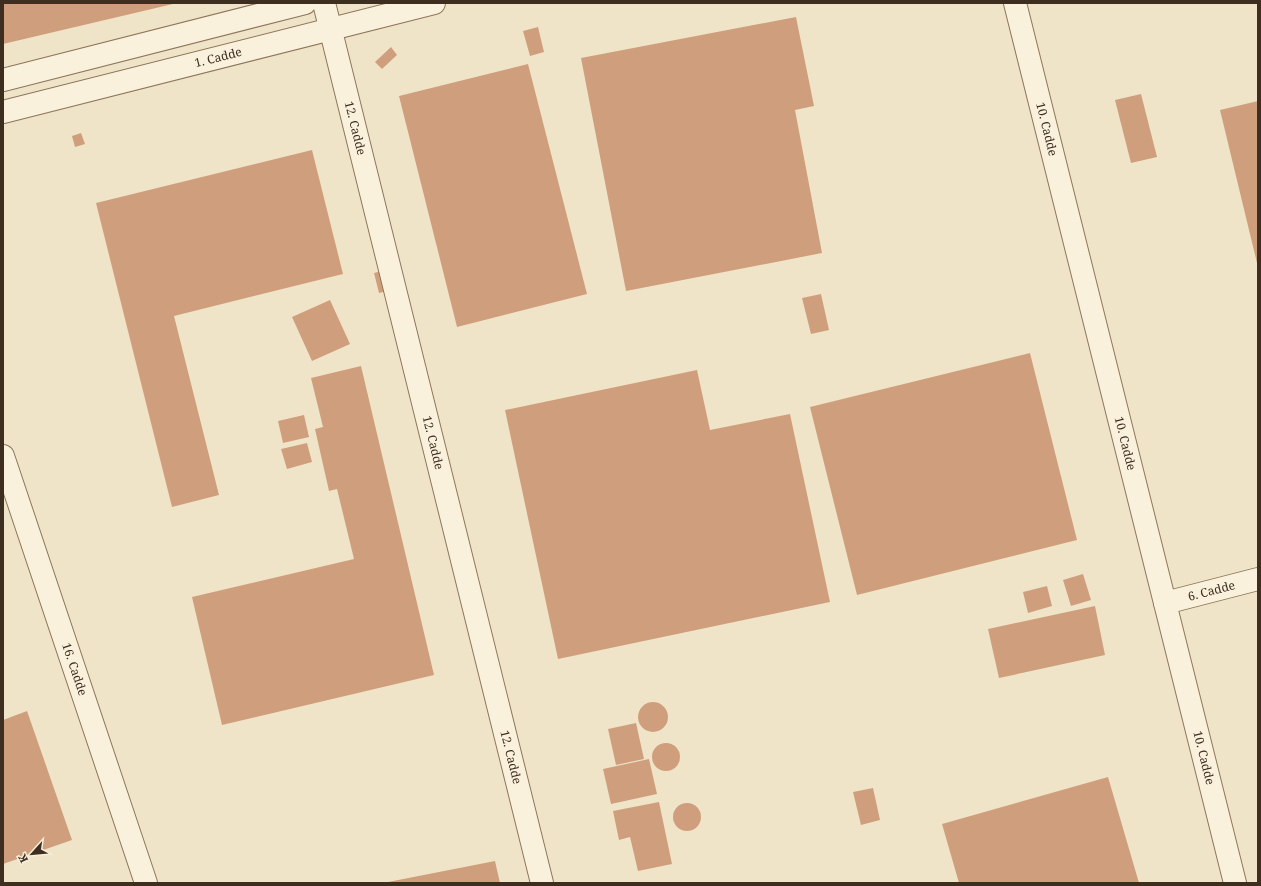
<svg xmlns="http://www.w3.org/2000/svg" width="1261" height="886" font-family="'Noto Serif',serif">
<rect width="100%" height="100%" fill="#f0e4c8"/>
<g fill="#cf9f7d">
<path d="M 3,3 L 173,3 L 173,4 L 3,44 Z"/>
<path d="M 796,17 L 814,106 L 795,110 L 822,253 L 626,291 L 581,58 Z"/>
<path d="M 538,27 L 544,52 L 530,56 L 523,31 Z"/>
<path d="M 391,47 L 397,55 L 382,69 L 375,62 Z"/>
<path d="M 528,64 L 587,294 L 457,327 L 399,96 Z"/>
<path d="M 1141,94 L 1157,157 L 1131,163 L 1115,100 Z"/>
<path d="M 1258,101 L 1258,263 L 1257,263 L 1220,110 Z"/>
<path d="M 81,133 L 85,144 L 75,147 L 72,136 Z"/>
<path d="M 312,150 L 343,274 L 174,316 L 219,495 L 172,507 L 96,203 Z"/>
<path d="M 382,271 L 387,291 L 379,293 L 374,273 Z"/>
<path d="M 821,294 L 829,330 L 811,334 L 802,298 Z"/>
<path d="M 330,300 L 350,344 L 312,361 L 292,317 Z"/>
<path d="M 1030,353 L 1077,540 L 857,595 L 810,407 Z"/>
<path d="M 361,366 L 434,675 L 222,725 L 192,597 L 354,559 L 337,489 L 329,491 L 315,429 L 323,427 L 311,378 Z"/>
<path d="M 697,370 L 710,430 L 790,414 L 830,602 L 558,659 L 505,410 Z"/>
<path d="M 304,415 L 309,437 L 283,443 L 278,421 Z"/>
<path d="M 307,443 L 312,462 L 287,469 L 281,449 Z"/>
<path d="M 1083,574 L 1091,600 L 1071,606 L 1063,580 Z"/>
<path d="M 1047,586 L 1052,606 L 1028,613 L 1023,592 Z"/>
<path d="M 1095,606 L 1105,655 L 999,678 L 988,629 Z"/>
<circle cx="653" cy="717" r="15"/>
<path d="M 27,711 L 72,840 L 3,864 L 3,720 Z"/>
<path d="M 636,723 L 644,759 L 616,765 L 608,729 Z"/>
<circle cx="666" cy="757" r="14"/>
<path d="M 649,759 L 657,794 L 611,804 L 603,769 Z"/>
<path d="M 1108,777 L 1139,883 L 959,883 L 942,824 Z"/>
<path d="M 873,788 L 880,820 L 861,825 L 853,792 Z"/>
<path d="M 659,802 L 672,864 L 638,871 L 630,837 L 619,840 L 613,811 Z"/>
<circle cx="687" cy="817" r="14"/>
<path d="M 495,861 L 500,883 L 388,883 L 388,882 Z"/>
</g>
<g fill="none" stroke-linecap="round" stroke-linejoin="round">
<g stroke="#8d765c" stroke-width="24">
<g id="minor">
<path id="s1" d="M 324,3 L 542,883"/>
<path id="s2" d="M 1015,3 L 1235,883"/>
<path d="M 3,80 L 305,3"/>
<path id="s3" d="M 3,112 L 434,3"/>
<path id="s4" d="M 3,456 L 146,883"/>
<path id="s5" d="M 1165,603 L 1258,579"/>
</g>
</g>
<use href="#minor" stroke="#faf1dc" stroke-width="22"/>
</g>
<g text-anchor="middle" stroke-width="3.5" stroke-linejoin="round" paint-order="stroke">
<g font-size="12" fill="#3d2e20" stroke="#f7eed8">
<text dy="4" stroke="none"><textPath href="#s3" startOffset="222">1. Cadde</textPath></text>
<text dy="4" stroke="none"><textPath href="#s1" startOffset="129">12. Cadde</textPath></text>
<text dy="4" stroke="none"><textPath href="#s2" startOffset="130">10. Cadde</textPath></text>
<text dy="4" stroke="none"><textPath href="#s1" startOffset="453">12. Cadde</textPath></text>
<text dy="4" stroke="none"><textPath href="#s2" startOffset="454">10. Cadde</textPath></text>
<text dy="4" stroke="none"><textPath href="#s5" startOffset="48">6. Cadde</textPath></text>
<text dy="4" stroke="none"><textPath href="#s4" startOffset="225">16. Cadde</textPath></text>
<text dy="4" stroke="none"><textPath href="#s1" startOffset="777">12. Cadde</textPath></text>
<text dy="4" stroke="none"><textPath href="#s2" startOffset="778">10. Cadde</textPath></text>
</g>
</g>
<rect width="1261" height="886" fill="none" stroke="#3d2e20" stroke-width="8"/>
<g transform="translate(32 854) rotate(243)" stroke="#f7eed8" stroke-width="3" paint-order="stroke">
<path d="M0-3L7 15L0 10L-7 15Z" fill="#3d2e20"/>
<text y="-6" font-size="11" font-weight="bold" text-anchor="middle" fill="#3d2e20">K</text>
</g>
</svg>
